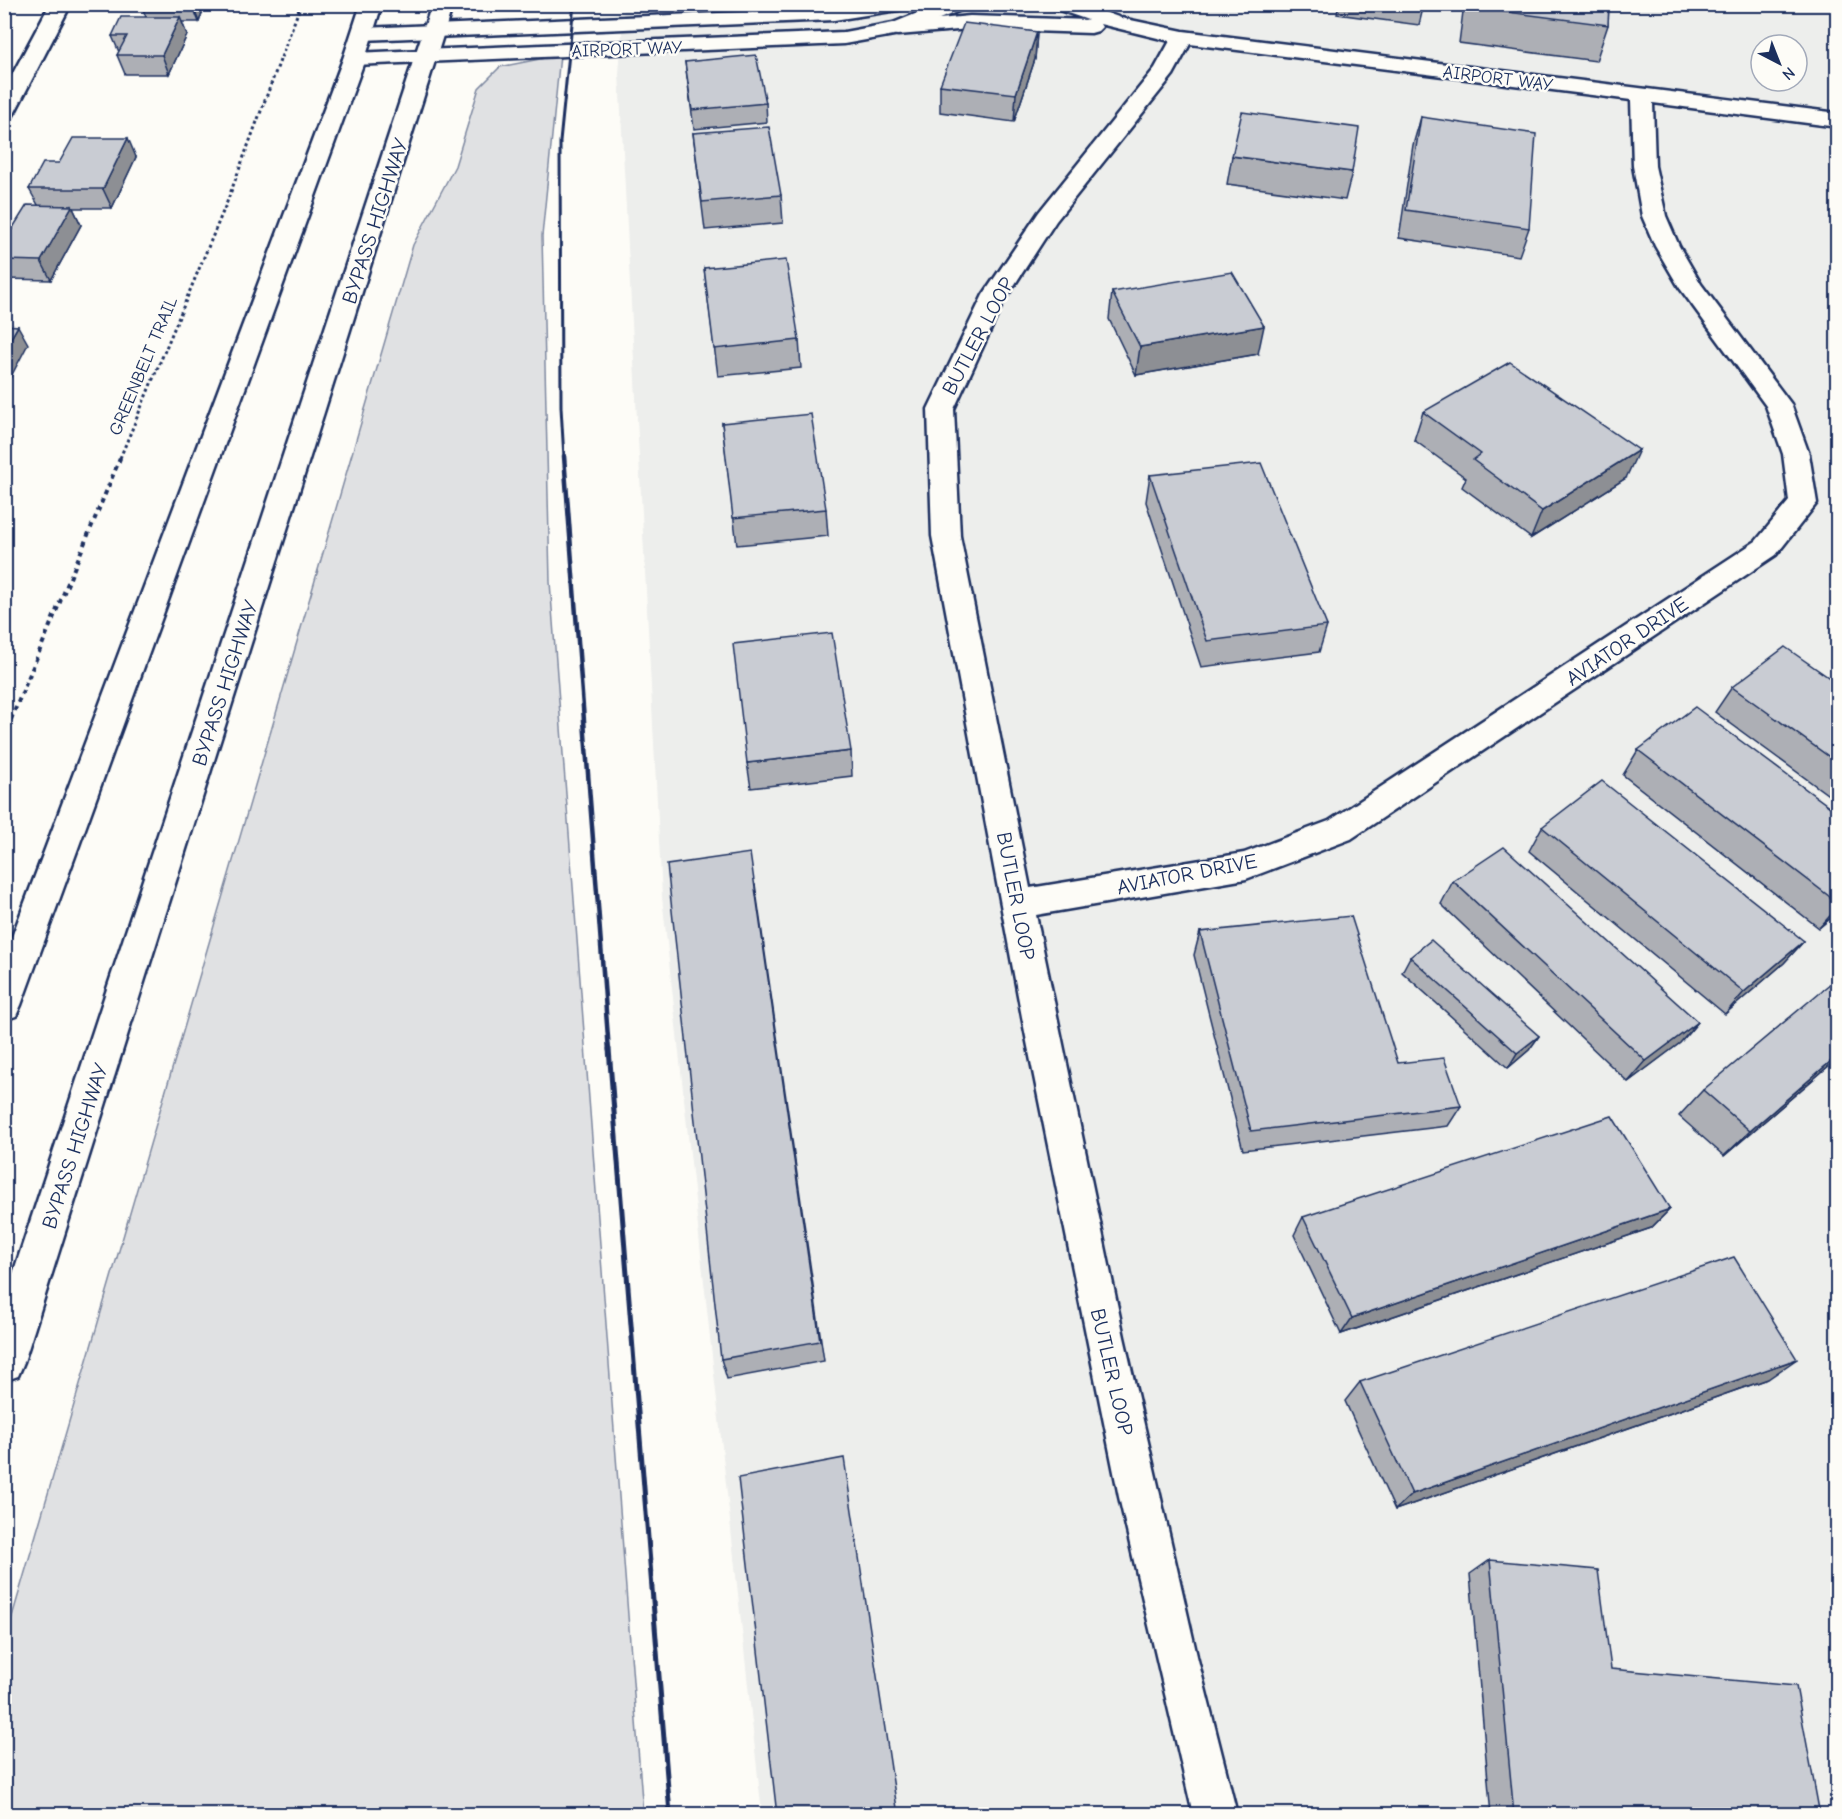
<svg xmlns="http://www.w3.org/2000/svg" width="1842" height="1819" font-family="'Comic Neue',sans-serif">
<rect width="100%" height="100%" fill="#fdfcf7"/>
<filter id="ink" filterUnits="userSpaceOnUse"><feTurbulence type="fractalNoise" baseFrequency=".0167" numOctaves="2"/><feDisplacementMap in="SourceGraphic" scale="12" xChannelSelector="R" yChannelSelector="G"/><feConvolveMatrix kernelMatrix="1 2 1 2 8 2 1 2 1" color-interpolation-filters="sRGB"/></filter>
<g filter="url(#ink)">
<path fill="#edeeec" fill-rule="evenodd" d="M 624,5 L 1837,5 L 1837,1814 L 762,1814 L 662,897 L 619,74 ZM 1761,45 L 1797,45 L 1797,81 L 1761,81 Z"/>
<path fill="#e0e1e3" stroke="#7e88a0" stroke-width="1.5" d="M 560,55 L 542,236 L 550,582 L 643,1814 L 5,1814 L 4,1644 L 413,245 L 455,166 L 479,88 L 500,67 Z"/>
<g fill="none" stroke-linecap="round" stroke-linejoin="round">
<g stroke="#1b2f5e" stroke-width="5">
<g id="minor">
<path d="M 50,4 L 71,4 L 15,112 L 12,117 L 4,119 L 4,90 Z"/>
<path d="M 1050,4 L 1082,4 L 1121,18 L 1183,31 L 1838,113 L 1838,127 L 1653,103 L 1655,166 L 1666,216 L 1679,246 L 1701,284 L 1791,404 L 1809,454 L 1817,503 L 1776,555 L 1351,839 L 1246,879 L 1036,915 L 1124,1337 L 1197,1656 L 1237,1814 L 1193,1814 L 1119,1497 L 1022,1017 L 932,536 L 928,409 L 983,295 L 1039,212 L 1155,68 L 1170,41 L 1100,24 L 1102,27 L 1098,31 L 1091,33 L 970,29 L 898,35 L 891,33 L 887,29 L 891,25 L 898,23 L 970,16 L 1088,20 L 1053,8 ZM 1190,44 L 1631,100 L 1633,166 L 1642,216 L 1655,246 L 1679,287 L 1766,406 L 1783,454 L 1789,501 L 1756,541 L 1329,821 L 1244,853 L 1030,888 L 960,536 L 954,409 L 1004,301 L 1056,221 L 1173,75 Z"/>
</g>
</g>
<g stroke="#1b2f5e" stroke-width="5">
<g id="tertiary">
<path d="M 855,4 L 908,4 L 905,8 L 898,10 L 834,20 L 363,40 L 356,38 L 352,34 L 356,30 L 363,28 L 834,8 Z"/>
<path d="M 940,4 L 969,4 L 966,8 L 905,33 L 844,44 L 354,65 L 346,64 L 343,59 L 346,54 L 354,53 L 844,32 L 893,23 Z"/>
</g>
</g>
<g stroke="#1b2f5e" stroke-width="5">
<g id="trunk">
<path d="M 361,4 L 382,4 L 365,59 L 21,1005 L 16,1016 L 4,1020 L 4,958 L 343,59 Z"/>
<path d="M 432,4 L 453,4 L 24,1362 L 18,1376 L 4,1381 L 4,1301 Z"/>
</g>
</g>
<path stroke="#1b2f5e" stroke-width="3" stroke-dasharray="3 3" stroke-linecap="butt" d="M 120,458 L 227,202 L 301,4"/>
<path stroke="#1b2f5e" stroke-width="4" stroke-dasharray="4.5 4.5" stroke-linecap="butt" d="M 4,736 L 121,456"/>
<use href="#minor" fill="#fdfcf7" fill-rule="evenodd"/>
<use href="#tertiary" fill="#fdfcf7" fill-rule="evenodd"/>
<use href="#trunk" fill="#fdfcf7" fill-rule="evenodd"/>
<path stroke="#1b2f5e" stroke-width="3" d="M 564,458 L 561,407 L 560,142 L 574,4"/>
<path stroke="#1b2f5e" stroke-width="4.5" d="M 564,456 L 609,1051"/>
<path stroke="#1b2f5e" stroke-width="5" d="M 609,1049 L 670,1814"/>
</g>
<g fill="#adafb5" stroke="#1b2f5e" stroke-width="1.5">
<path d="M 141,4 L 205,4 L 199,22 L 182,22 L 187,35 L 169,74 L 125,74 L 117,55 L 119,52 L 112,36 L 146,17 Z"/>
<path d="M 1248,4 L 1308,4 L 1306,12 Z"/>
<path d="M 1339,4 L 1424,4 L 1419,25 L 1337,14 Z"/>
<path d="M 1464,4 L 1609,4 L 1608,25 L 1596,61 L 1459,43 Z"/>
<path d="M 1037,32 L 1035,59 L 1014,122 L 940,112 L 940,85 Z"/>
<path d="M 685,62 L 766,103 L 767,122 L 694,129 Z"/>
<path d="M 1421,117 L 1529,228 L 1519,256 L 1399,238 L 1413,145 Z"/>
<path d="M 693,133 L 781,195 L 783,223 L 705,230 Z"/>
<path d="M 1232,156 L 1352,172 L 1345,200 L 1227,184 Z"/>
<path d="M 136,157 L 112,208 L 73,208 L 81,225 L 51,280 L 5,279 L 4,242 L 38,205 L 29,189 L 59,163 Z"/>
<path d="M 704,268 L 799,340 L 801,368 L 718,376 Z"/>
<path d="M 1112,292 L 1258,354 L 1136,375 L 1109,319 Z"/>
<path d="M 1423,412 L 1626,478 L 1531,538 L 1462,487 L 1466,478 L 1414,440 Z"/>
<path d="M 722,423 L 826,509 L 828,536 L 737,545 Z"/>
<path d="M 1150,475 L 1327,626 L 1319,652 L 1201,667 L 1146,502 Z"/>
<path d="M 1838,684 L 1838,802 L 1715,712 L 1732,687 Z"/>
<path d="M 1638,750 L 1838,813 L 1838,912 L 1819,928 L 1623,775 Z"/>
<path d="M 851,751 L 852,776 L 751,788 L 747,763 Z"/>
<path d="M 1542,827 L 1804,941 L 1784,963 L 1725,1014 L 1529,851 Z"/>
<path d="M 1453,881 L 1698,1022 L 1680,1043 L 1628,1082 L 1441,904 Z"/>
<path d="M 755,884 L 824,1361 L 727,1379 L 721,1359 Z"/>
<path d="M 1200,932 L 1398,1063 L 1461,1106 L 1448,1126 L 1243,1150 L 1194,955 Z"/>
<path d="M 1410,957 L 1539,1036 L 1529,1050 L 1508,1068 L 1402,972 Z"/>
<path d="M 1838,1058 L 1724,1156 L 1679,1116 L 1703,1090 Z"/>
<path d="M 1670,1209 L 1651,1228 L 1341,1334 L 1294,1235 L 1303,1217 Z"/>
<path d="M 1768,1379 L 1395,1510 L 1345,1401 L 1360,1382 Z"/>
<path d="M 1490,1560 L 1611,1669 L 1820,1815 L 1491,1815 L 1470,1574 Z"/>
</g>
<g fill="#8d8f94" stroke="#1b2f5e" stroke-width="1.5">
<path d="M 192,4 L 205,4 L 199,22 Z"/>
<path d="M 180,17 L 187,35 L 169,74 L 162,55 Z"/>
<path d="M 1037,32 L 1035,59 L 1014,122 L 1016,94 Z"/>
<path d="M 128,138 L 136,157 L 112,208 L 103,189 Z"/>
<path d="M 72,206 L 81,225 L 51,280 L 41,261 Z"/>
<path d="M 18,326 L 28,344 L 4,390 L 4,350 Z"/>
<path d="M 1264,326 L 1258,354 L 1136,375 L 1140,347 Z"/>
<path d="M 1639,450 L 1626,478 L 1531,538 L 1542,511 Z"/>
<path d="M 1838,907 L 1838,912 L 1819,928 Z"/>
<path d="M 1804,941 L 1784,963 L 1725,1014 L 1744,992 Z"/>
<path d="M 1698,1022 L 1680,1043 L 1628,1082 L 1646,1061 Z"/>
<path d="M 1539,1036 L 1529,1050 L 1508,1068 L 1517,1053 Z"/>
<path d="M 1838,1055 L 1838,1058 L 1724,1156 L 1750,1131 Z"/>
<path d="M 1670,1209 L 1651,1228 L 1341,1334 L 1352,1318 Z"/>
<path d="M 1797,1359 L 1768,1379 L 1395,1510 L 1412,1494 Z"/>
</g>
<g fill="#c9ccd3" stroke="#1b2f5e" stroke-width="1.5">
<path d="M 1470,4 L 1609,4 L 1608,25 L 1469,7 Z"/>
<path d="M 121,17 L 180,17 L 162,55 L 117,55 L 127,36 L 112,36 Z"/>
<path d="M 964,23 L 1037,32 L 1016,94 L 940,85 Z"/>
<path d="M 756,55 L 766,103 L 692,110 L 685,62 Z"/>
<path d="M 1242,112 L 1359,128 L 1352,172 L 1232,156 Z"/>
<path d="M 1421,117 L 1536,134 L 1529,228 L 1406,210 Z"/>
<path d="M 769,127 L 781,195 L 702,202 L 693,133 Z"/>
<path d="M 73,138 L 128,138 L 103,189 L 29,189 L 43,163 L 59,163 Z"/>
<path d="M 27,205 L 72,206 L 41,261 L 4,260 L 4,242 Z"/>
<path d="M 786,260 L 799,340 L 714,349 L 704,268 Z"/>
<path d="M 1232,272 L 1264,326 L 1140,347 L 1112,292 Z"/>
<path d="M 4,325 L 18,326 L 4,350 Z"/>
<path d="M 1510,362 L 1639,450 L 1542,511 L 1473,460 L 1481,454 L 1423,412 Z"/>
<path d="M 811,414 L 826,509 L 733,518 L 722,423 Z"/>
<path d="M 1261,463 L 1327,626 L 1207,641 L 1150,475 Z"/>
<path d="M 832,633 L 851,751 L 747,763 L 733,644 Z"/>
<path d="M 1785,647 L 1838,684 L 1838,763 L 1732,687 Z"/>
<path d="M 1695,707 L 1838,813 L 1838,903 L 1638,750 Z"/>
<path d="M 1602,781 L 1804,941 L 1744,992 L 1542,827 Z"/>
<path d="M 1504,847 L 1698,1022 L 1646,1061 L 1453,881 Z"/>
<path d="M 750,853 L 820,1341 L 721,1359 L 667,865 Z"/>
<path d="M 1351,916 L 1398,1063 L 1444,1058 L 1461,1106 L 1251,1131 L 1200,932 Z"/>
<path d="M 1431,940 L 1539,1036 L 1517,1053 L 1410,957 Z"/>
<path d="M 1838,977 L 1838,1055 L 1750,1131 L 1703,1090 Z"/>
<path d="M 1612,1116 L 1670,1209 L 1352,1318 L 1303,1217 Z"/>
<path d="M 1734,1257 L 1797,1359 L 1412,1494 L 1360,1382 Z"/>
<path d="M 844,1458 L 898,1815 L 777,1815 L 738,1478 Z"/>
<path d="M 1490,1560 L 1598,1570 L 1611,1669 L 1796,1686 L 1820,1815 L 1514,1815 Z"/>
</g>
</g>
<g text-anchor="middle" stroke-width="5" stroke-linejoin="round" paint-order="stroke">
<g font-size="18" fill="#1b2f5e" stroke="#fdfcf7">
<text transform="translate(627 49) rotate(-2)" y="6">AIRPORT WAY</text>
<text transform="translate(1498 78) rotate(7)" y="6">AIRPORT WAY</text>
<text transform="translate(143 366) rotate(-67)" y="6">GREENBELT TRAIL</text>
</g>
<g font-size="21" fill="#1b2f5e" stroke="#fdfcf7">
<text transform="translate(375 221) rotate(-72)" y="7">BYPASS HIGHWAY</text>
<text transform="translate(978 336) rotate(-62)" y="7">BUTLER LOOP</text>
<text transform="translate(1627 641) rotate(-34)" y="7">AVIATOR DRIVE</text>
<text transform="translate(225 683) rotate(-72)" y="7">BYPASS HIGHWAY</text>
<text transform="translate(1187 874) rotate(-11)" y="7">AVIATOR DRIVE</text>
<text transform="translate(1016 896) rotate(79)" y="7">BUTLER LOOP</text>
<text transform="translate(75 1146) rotate(-72)" y="7">BYPASS HIGHWAY</text>
<text transform="translate(1112 1372) rotate(77)" y="7">BUTLER LOOP</text>
</g>
</g>
<rect width="1842" height="1819" fill="none" stroke="#fdfcf7" stroke-width="24"/>
<rect x="12" y="12" width="1818" height="1795" fill="none" stroke="#1b2f5e" stroke-width="2" filter="url(#ink)"/>
<g transform="translate(1779 63) rotate(138)"><circle r="28" fill="#fdfcf7" stroke="#a3aaba" stroke-width="1.5"/>
<path d="M0-4.5L10 22L0 15L-10 22Z" fill="#1b2f5e"/>
<text y="-9" font-size="16" font-weight="bold" text-anchor="middle" fill="#1b2f5e">N</text>
</g>
</svg>
